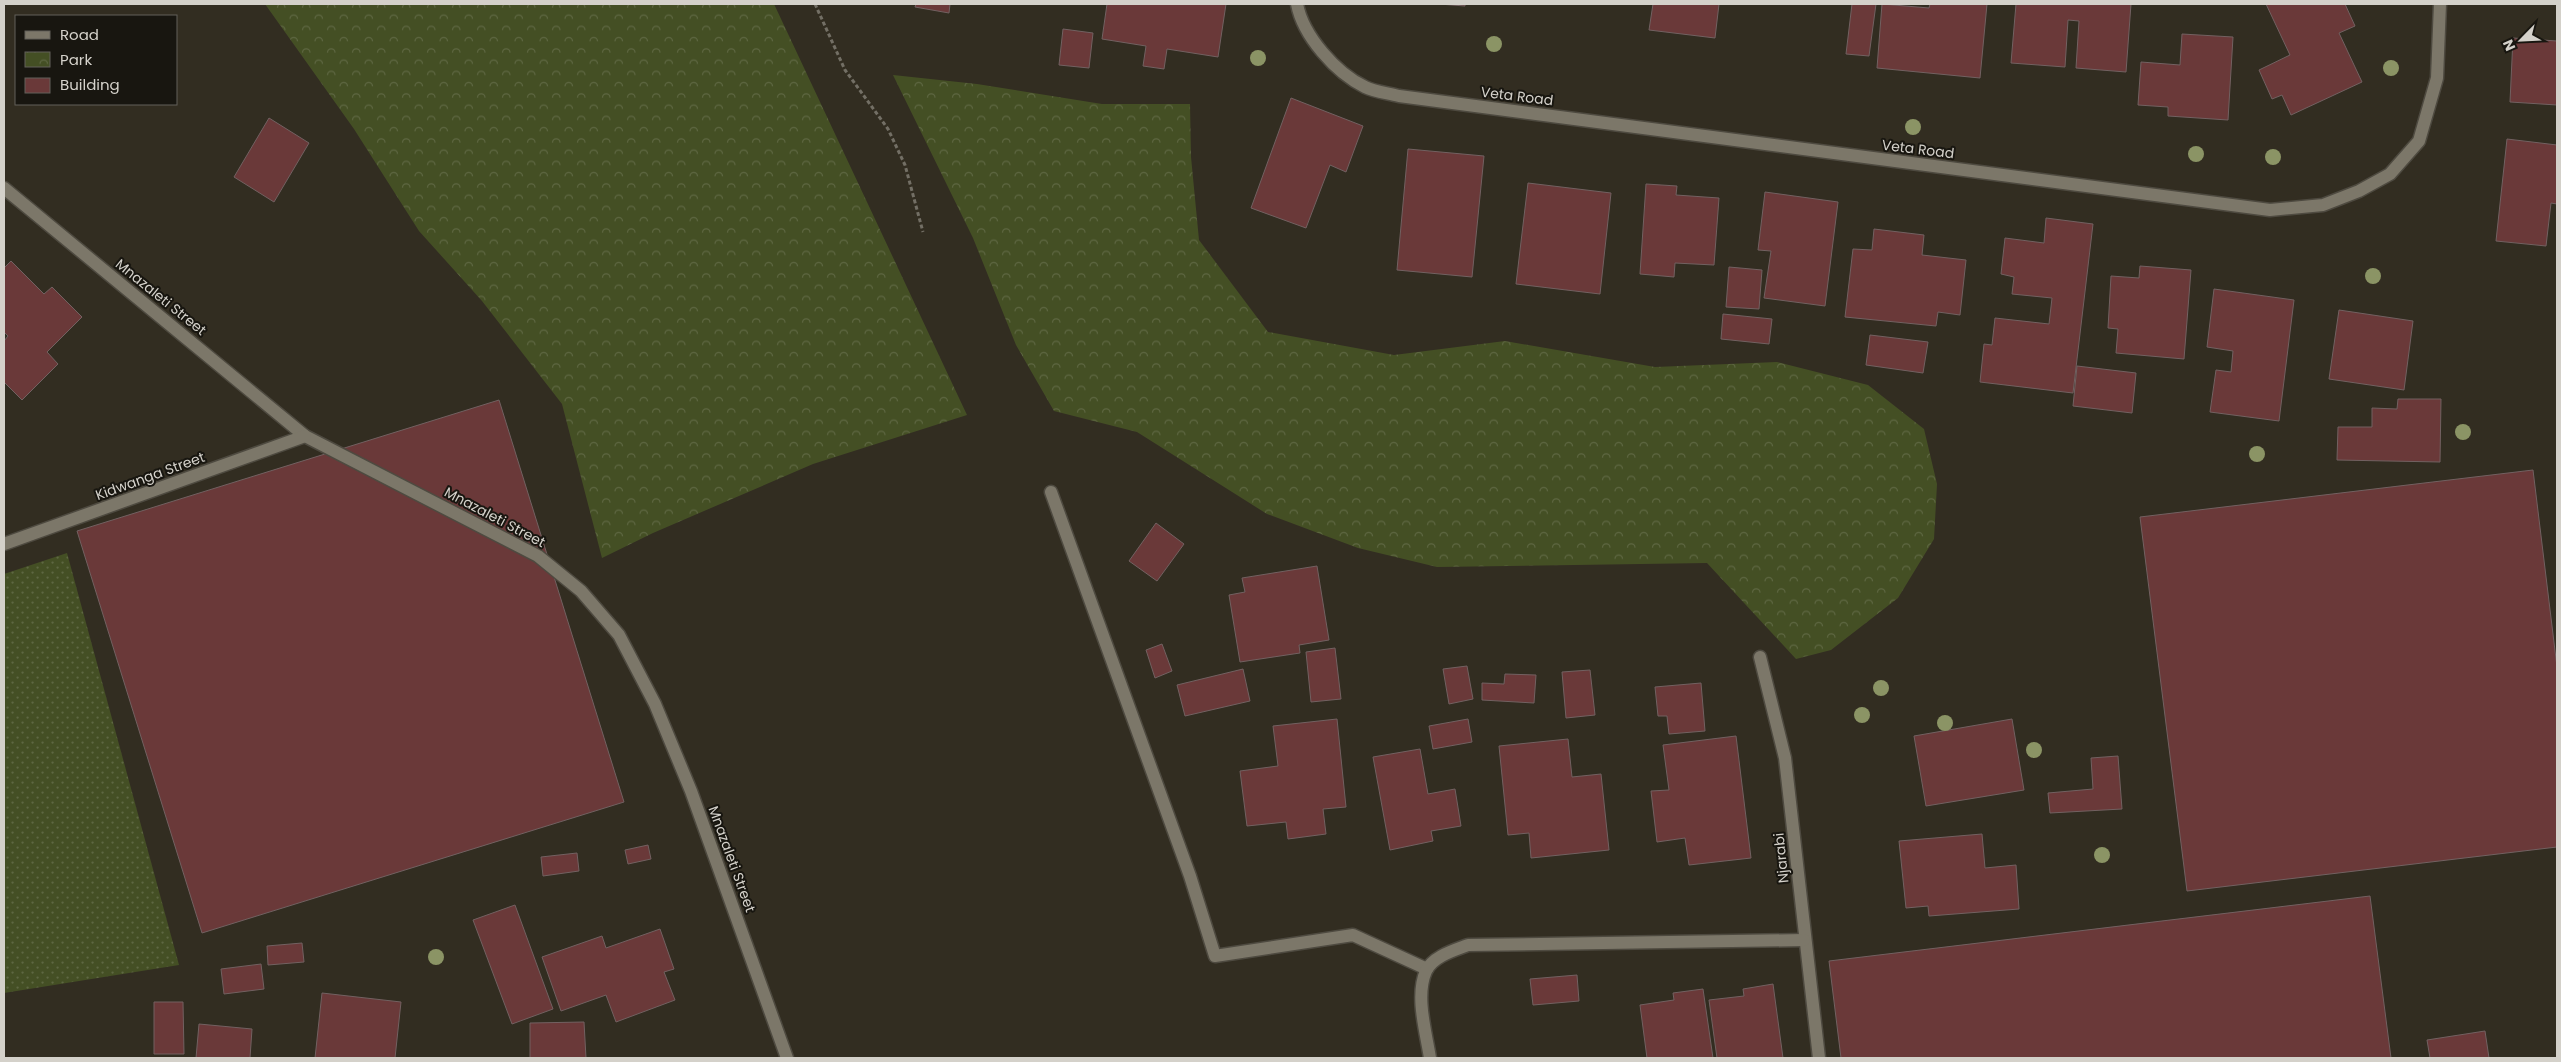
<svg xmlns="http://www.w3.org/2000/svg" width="2561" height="1062" font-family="Poppins,sans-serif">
<defs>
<pattern id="grass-dots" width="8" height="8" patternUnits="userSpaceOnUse" patternTransform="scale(1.25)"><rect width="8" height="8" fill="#444f24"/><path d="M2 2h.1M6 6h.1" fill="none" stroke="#5e6742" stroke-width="1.8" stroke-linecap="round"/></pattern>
<pattern id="park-crowns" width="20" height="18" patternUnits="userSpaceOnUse" patternTransform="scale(1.25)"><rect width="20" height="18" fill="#444f24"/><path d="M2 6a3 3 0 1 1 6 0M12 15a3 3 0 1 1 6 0" fill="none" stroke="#5e6742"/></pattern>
</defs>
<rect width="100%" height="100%" fill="#322d21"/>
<path fill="url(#grass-dots)" d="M 67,553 L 179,965 L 4,993 L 4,574 Z"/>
<g fill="url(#park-crowns)">
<path d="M 265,4 L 774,4 L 967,415 L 813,464 L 653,533 L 602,558 L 562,404 L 482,301 L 419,231 L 354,129 Z"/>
<path d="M 893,75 L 977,84 L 1102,104 L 1190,104 L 1191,157 L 1199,240 L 1268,332 L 1394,355 L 1505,341 L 1655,367 L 1777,362 L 1868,385 L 1924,429 L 1937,484 L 1934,539 L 1898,598 L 1831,650 L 1796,659 L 1707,563 L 1437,567 L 1358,548 L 1267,514 L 1137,432 L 1054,411 L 1016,345 L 973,238 Z"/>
</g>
<g fill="#6a3939" stroke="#726161">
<path d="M 916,4 L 950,4 L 949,13 L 915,7 Z"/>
<path d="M 1107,4 L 1226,4 L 1218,57 L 1167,49 L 1164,69 L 1143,66 L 1146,46 L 1102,39 Z"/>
<path d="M 1439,4 L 1465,4 L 1465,6 Z"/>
<path d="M 1653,4 L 1719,4 L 1715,38 L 1649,30 Z"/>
<path d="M 1852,4 L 1876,4 L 1869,56 L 1846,54 Z"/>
<path d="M 1882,4 L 1929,8 L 1930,4 L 1987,4 L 1980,78 L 1877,68 Z"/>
<path d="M 2016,4 L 2131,4 L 2126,72 L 2076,68 L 2079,21 L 2068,20 L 2065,67 L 2011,63 Z"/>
<path d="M 2266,4 L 2345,4 L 2355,26 L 2339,33 L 2362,82 L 2291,115 L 2282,95 L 2272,99 L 2259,70 L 2290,55 Z"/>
<path d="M 1063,29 L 1093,33 L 1089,68 L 1059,65 Z"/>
<path d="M 2182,34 L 2233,37 L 2228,120 L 2168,116 L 2168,107 L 2138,105 L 2141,62 L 2180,65 Z"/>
<path d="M 2513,38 L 2557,41 L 2557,105 L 2510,102 Z"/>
<path d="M 1291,98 L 1363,126 L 1346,172 L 1330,165 L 1306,228 L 1251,208 Z"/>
<path d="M 269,118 L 309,143 L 274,202 L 234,177 Z"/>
<path d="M 2507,139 L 2557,145 L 2557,204 L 2551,203 L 2546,246 L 2496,241 Z"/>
<path d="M 1408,149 L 1484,156 L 1472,277 L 1397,270 Z"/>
<path d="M 1528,183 L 1611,193 L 1600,294 L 1516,284 Z"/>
<path d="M 1646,184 L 1677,186 L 1676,195 L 1719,198 L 1714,265 L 1675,263 L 1674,277 L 1640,274 Z"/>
<path d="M 1765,192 L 1838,202 L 1825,306 L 1764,298 L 1771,251 L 1758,250 Z"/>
<path d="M 2046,218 L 2093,224 L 2073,393 L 1980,382 L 1984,344 L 1992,345 L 1995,318 L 2049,324 L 2052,298 L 2012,294 L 2014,277 L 2001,274 L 2005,238 L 2044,243 Z"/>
<path d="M 1874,229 L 1924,235 L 1922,255 L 1966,260 L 1960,315 L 1938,312 L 1936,326 L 1845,317 L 1853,249 L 1872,250 Z"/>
<path d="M 11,261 L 44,294 L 52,287 L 82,317 L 47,352 L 58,364 L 22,400 L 4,382 L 4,341 L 8,336 L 4,332 L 4,268 Z"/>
<path d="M 2140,266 L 2191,270 L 2184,359 L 2116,353 L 2118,329 L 2108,328 L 2111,276 L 2139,278 Z"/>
<path d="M 1729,267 L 1762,270 L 1759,309 L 1726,307 Z"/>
<path d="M 2214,289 L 2294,300 L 2279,421 L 2210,412 L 2216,370 L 2231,372 L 2233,351 L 2207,347 Z"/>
<path d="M 2339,310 L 2413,321 L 2404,390 L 2329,379 Z"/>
<path d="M 1723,314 L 1772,319 L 1769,344 L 1721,339 Z"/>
<path d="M 1870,335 L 1928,342 L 1923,373 L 1866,365 Z"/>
<path d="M 2077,366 L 2136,373 L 2132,413 L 2073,406 Z"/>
<path d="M 2398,399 L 2441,399 L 2440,462 L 2337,460 L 2338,427 L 2372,427 L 2372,408 L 2397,409 Z"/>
<path d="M 499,400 L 624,802 L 202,933 L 77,531 Z"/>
<path d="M 2533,470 L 2557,667 L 2557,847 L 2187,891 L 2140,517 Z"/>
<path d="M 1156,523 L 1184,544 L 1157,581 L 1129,561 Z"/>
<path d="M 1317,566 L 1329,640 L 1299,645 L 1300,653 L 1240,662 L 1229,595 L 1245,592 L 1242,578 Z"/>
<path d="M 1162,644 L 1172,671 L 1155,678 L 1146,650 Z"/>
<path d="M 1335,648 L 1341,699 L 1311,702 L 1306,652 Z"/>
<path d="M 1467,666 L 1473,699 L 1449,704 L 1443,669 Z"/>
<path d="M 1243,669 L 1250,701 L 1185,716 L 1177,685 Z"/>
<path d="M 1590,670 L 1595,715 L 1566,718 L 1562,672 Z"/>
<path d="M 1505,674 L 1536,675 L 1534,703 L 1482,700 L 1482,683 L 1504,684 Z"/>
<path d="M 1701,683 L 1705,731 L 1669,734 L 1667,716 L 1658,716 L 1655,687 Z"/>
<path d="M 1337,719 L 1346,807 L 1323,809 L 1326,834 L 1288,839 L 1286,822 L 1247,826 L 1240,771 L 1278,766 L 1273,726 Z"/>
<path d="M 1468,719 L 1472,742 L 1433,749 L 1429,726 Z"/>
<path d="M 2012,719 L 2024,790 L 1926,806 L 1914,736 Z"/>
<path d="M 1736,736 L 1751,858 L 1689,865 L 1685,838 L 1657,842 L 1651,791 L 1669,790 L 1663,745 Z"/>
<path d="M 1568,739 L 1572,777 L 1601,774 L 1609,850 L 1531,858 L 1529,833 L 1508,835 L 1499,746 Z"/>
<path d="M 1420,749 L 1428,794 L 1455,789 L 1461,826 L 1431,831 L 1433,841 L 1390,850 L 1373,757 Z"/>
<path d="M 2118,756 L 2122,809 L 2050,813 L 2048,793 L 2093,789 L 2091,758 Z"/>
<path d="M 1982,834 L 1985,868 L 2016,865 L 2019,909 L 1929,916 L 1928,906 L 1906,908 L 1899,841 Z"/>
<path d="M 648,845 L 651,859 L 628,864 L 625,850 Z"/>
<path d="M 577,853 L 579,871 L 543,876 L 541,857 Z"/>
<path d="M 2370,896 L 2391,1058 L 1841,1058 L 1829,961 Z"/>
<path d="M 515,905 L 553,1009 L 512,1024 L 473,920 Z"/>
<path d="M 660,929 L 674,969 L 664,972 L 675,1000 L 616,1022 L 606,995 L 561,1011 L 542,957 L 602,936 L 606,948 Z"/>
<path d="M 302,943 L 304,962 L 268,965 L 267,946 Z"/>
<path d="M 261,964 L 264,989 L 224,994 L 221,969 Z"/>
<path d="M 1577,975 L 1579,1001 L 1533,1005 L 1530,979 Z"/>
<path d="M 1773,984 L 1783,1058 L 1717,1058 L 1709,1000 L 1744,996 L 1743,989 Z"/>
<path d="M 1703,989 L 1713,1058 L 1647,1058 L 1640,1005 L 1674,1000 L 1673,993 Z"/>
<path d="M 322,993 L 401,1002 L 395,1058 L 315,1058 Z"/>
<path d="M 154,1002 L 183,1002 L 184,1054 L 154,1054 Z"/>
<path d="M 584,1022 L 586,1058 L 530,1058 L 530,1023 Z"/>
<path d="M 199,1024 L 252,1029 L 250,1058 L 196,1058 Z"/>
<path d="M 2485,1031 L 2489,1058 L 2430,1058 L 2427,1040 Z"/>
</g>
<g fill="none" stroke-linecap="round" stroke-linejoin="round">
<g stroke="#4e4a40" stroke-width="15">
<g id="minor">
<path d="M 1297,4 C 1303,36 1336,73 1365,87 C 1375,92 1388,93 1399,96 L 2270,210 L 2323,205 L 2359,191 L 2390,174 L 2419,141 L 2437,78 L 2440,4"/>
<path d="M 4,188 L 305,436 L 538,556 L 581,591 L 619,635 L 655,704 L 691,791 L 787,1058"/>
<path d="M 1051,492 L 1190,876 L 1215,956 L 1353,935 L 1427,969"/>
<path d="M 4,544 L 305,436"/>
<path d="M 1760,657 L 1785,758 L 1819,1058"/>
<path d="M 1430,1058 C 1426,1032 1415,996 1426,971 C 1433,956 1455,950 1468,945 L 1804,940"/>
</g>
</g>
<path stroke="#736f65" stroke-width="3" stroke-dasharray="4 2.5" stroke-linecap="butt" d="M 815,4 L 845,70 L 888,129 L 905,165 L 923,232"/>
<use href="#minor" stroke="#7c7769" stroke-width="12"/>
</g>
<g fill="#8b9465">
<circle cx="1494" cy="44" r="8"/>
<circle cx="1258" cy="58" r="8"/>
<circle cx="2391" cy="68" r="8"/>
<circle cx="1913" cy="127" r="8"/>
<circle cx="2196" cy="154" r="8"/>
<circle cx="2273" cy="157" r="8"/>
<circle cx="2373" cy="276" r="8"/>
<circle cx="2463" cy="432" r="8"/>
<circle cx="2257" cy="454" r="8"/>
<circle cx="1881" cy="688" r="8"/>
<circle cx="1862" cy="715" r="8"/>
<circle cx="1945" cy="723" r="8"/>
<circle cx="2034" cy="750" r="8"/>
<circle cx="2102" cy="855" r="8"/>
<circle cx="436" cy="957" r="8"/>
</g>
<g text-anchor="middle" stroke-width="4" stroke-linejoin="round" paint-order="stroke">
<g font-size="14" fill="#d4d1ca" stroke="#181610">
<text transform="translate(1517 96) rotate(7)" y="5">Veta Road</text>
<text transform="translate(1918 149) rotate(7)" y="5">Veta Road</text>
<text transform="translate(161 297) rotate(39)" y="5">Mnazaleti Street</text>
<text transform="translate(150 476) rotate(-20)" y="5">Kidwanga Street</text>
<text transform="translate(495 517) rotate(28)" y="5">Mnazaleti Street</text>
<text transform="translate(1781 858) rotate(-96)" y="5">Njarabi</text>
<text transform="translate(732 859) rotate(70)" y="5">Mnazaleti Street</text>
</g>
</g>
<rect width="2561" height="1062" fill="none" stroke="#d4d1ca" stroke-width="10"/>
<rect x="15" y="15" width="162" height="90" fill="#181610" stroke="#63615a"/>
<rect x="25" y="31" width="25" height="8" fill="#7c7769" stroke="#63615a"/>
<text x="60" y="40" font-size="15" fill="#d4d1ca">Road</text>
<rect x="25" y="52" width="25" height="15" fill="url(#park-crowns)" stroke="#63615a"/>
<text x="60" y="65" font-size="15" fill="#d4d1ca">Park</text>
<rect x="25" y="78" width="25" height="15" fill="#6a3939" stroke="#63615a"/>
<text x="60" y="90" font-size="15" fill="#d4d1ca">Building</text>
<g transform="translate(2521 40) rotate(246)" stroke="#181610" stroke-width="4" paint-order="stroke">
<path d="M0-4L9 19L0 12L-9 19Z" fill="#d4d1ca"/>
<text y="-8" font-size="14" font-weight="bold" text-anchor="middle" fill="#d4d1ca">N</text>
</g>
</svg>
